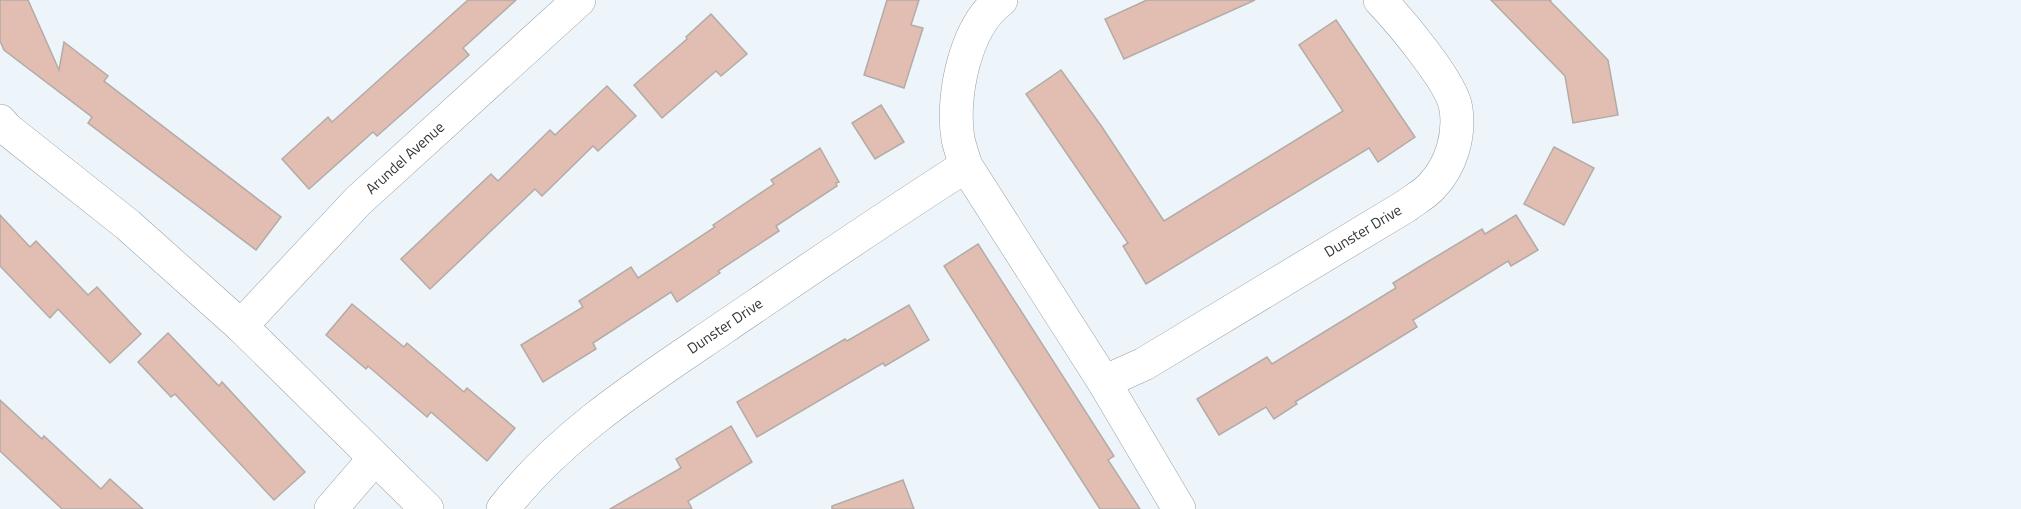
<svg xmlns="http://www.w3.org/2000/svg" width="2021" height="509" font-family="'Titillium Web',sans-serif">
<rect width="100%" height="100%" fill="#eef5fa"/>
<g fill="#e1beb1" stroke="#b3aba8" stroke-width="1.5">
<path d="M 0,0 L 28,0 L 59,70 L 64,42 L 108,76 L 104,81 L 281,217 L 256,250 L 88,123 L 92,117 L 4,50 L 0,41 Z"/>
<path d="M 468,0 L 516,0 L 463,48 L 469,55 L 377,136 L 373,132 L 309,189 L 282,159 L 328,117 L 332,122 Z"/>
<path d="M 887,0 L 919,0 L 911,25 L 923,28 L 904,88 L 864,75 Z"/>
<path d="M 1147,0 L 1255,0 L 1124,59 L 1105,19 Z"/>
<path d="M 1491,0 L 1551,0 L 1550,1 L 1608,60 L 1618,115 L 1573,123 L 1565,76 Z"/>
<path d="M 711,14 L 747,54 L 721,76 L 716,71 L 662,118 L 634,85 L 687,39 L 686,37 Z"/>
<path d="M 1336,20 L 1415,137 L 1378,162 L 1369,148 L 1146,284 L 1123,246 L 1128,243 L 1026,94 L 1061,70 L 1102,127 L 1164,221 L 1343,111 L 1299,45 Z"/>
<path d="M 607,86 L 636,116 L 598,151 L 593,146 L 542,196 L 535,189 L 430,289 L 401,259 L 491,174 L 498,181 L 550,130 L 555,135 Z"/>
<path d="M 881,105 L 904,142 L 875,159 L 852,123 Z"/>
<path d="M 1554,147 L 1594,168 L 1564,225 L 1524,204 Z"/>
<path d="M 820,148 L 839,182 L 836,183 L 837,186 L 776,226 L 779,231 L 718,271 L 720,273 L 677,302 L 671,292 L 593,343 L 596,349 L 543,382 L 521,345 L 583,307 L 579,301 L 631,267 L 638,278 L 715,227 L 713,225 L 774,184 L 771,180 Z"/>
<path d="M 0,215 L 30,247 L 36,241 L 88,295 L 97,287 L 141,334 L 110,363 L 58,309 L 50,318 L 0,266 Z"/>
<path d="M 1516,215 L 1538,250 L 1511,266 L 1508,261 L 1413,320 L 1417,327 L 1295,402 L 1297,404 L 1274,419 L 1266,407 L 1219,435 L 1197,399 L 1267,357 L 1272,364 L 1396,288 L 1393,283 L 1419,267 L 1482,229 L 1485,234 Z"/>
<path d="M 978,244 L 1114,456 L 1108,460 L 1140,509 L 1100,509 L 944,266 Z"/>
<path d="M 352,304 L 404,347 L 407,343 L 464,392 L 467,388 L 515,428 L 487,461 L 431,412 L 427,417 L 368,366 L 366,369 L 326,335 Z"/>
<path d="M 909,305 L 929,340 L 885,366 L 883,363 L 757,437 L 737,402 L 845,339 L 847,341 Z"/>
<path d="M 168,333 L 219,386 L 222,382 L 305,472 L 274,500 L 175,394 L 171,397 L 138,362 Z"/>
<path d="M 0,400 L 42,439 L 44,436 L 101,489 L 110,479 L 143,509 L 62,509 L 0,451 Z"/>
<path d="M 731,426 L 752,462 L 688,501 L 692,509 L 610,509 L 681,468 L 676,459 Z"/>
<path d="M 903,480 L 914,509 L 832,509 L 832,506 Z"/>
</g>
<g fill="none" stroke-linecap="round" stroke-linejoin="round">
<g stroke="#999fa4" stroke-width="34">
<g id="minor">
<path d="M 1001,0 C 965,26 951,97 958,139 C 960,148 963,157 966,166 L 1104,382 L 1179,509"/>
<path d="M 0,121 L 7,129 L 128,225 L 241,326 L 427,509"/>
<path d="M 241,326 L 358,201 L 579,0"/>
<path d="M 1104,382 L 1144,364 L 1406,206 C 1415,199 1425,194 1432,186 C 1451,166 1460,136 1456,109 C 1453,83 1399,20 1380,0"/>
<path d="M 331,509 L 374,459"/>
<path d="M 503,509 C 562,433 645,381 723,328 C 804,273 884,218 966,166"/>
</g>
</g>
<use href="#minor" stroke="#fff" stroke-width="33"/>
</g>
<g text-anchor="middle" stroke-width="5" stroke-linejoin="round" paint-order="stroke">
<g font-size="15" fill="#343739" stroke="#fff">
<text transform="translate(405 158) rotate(-42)" y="5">Arundel Avenue</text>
<text transform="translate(1363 231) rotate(-31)" y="5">Dunster Drive</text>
<text transform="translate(725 326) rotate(-34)" y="5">Dunster Drive</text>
</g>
</g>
</svg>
